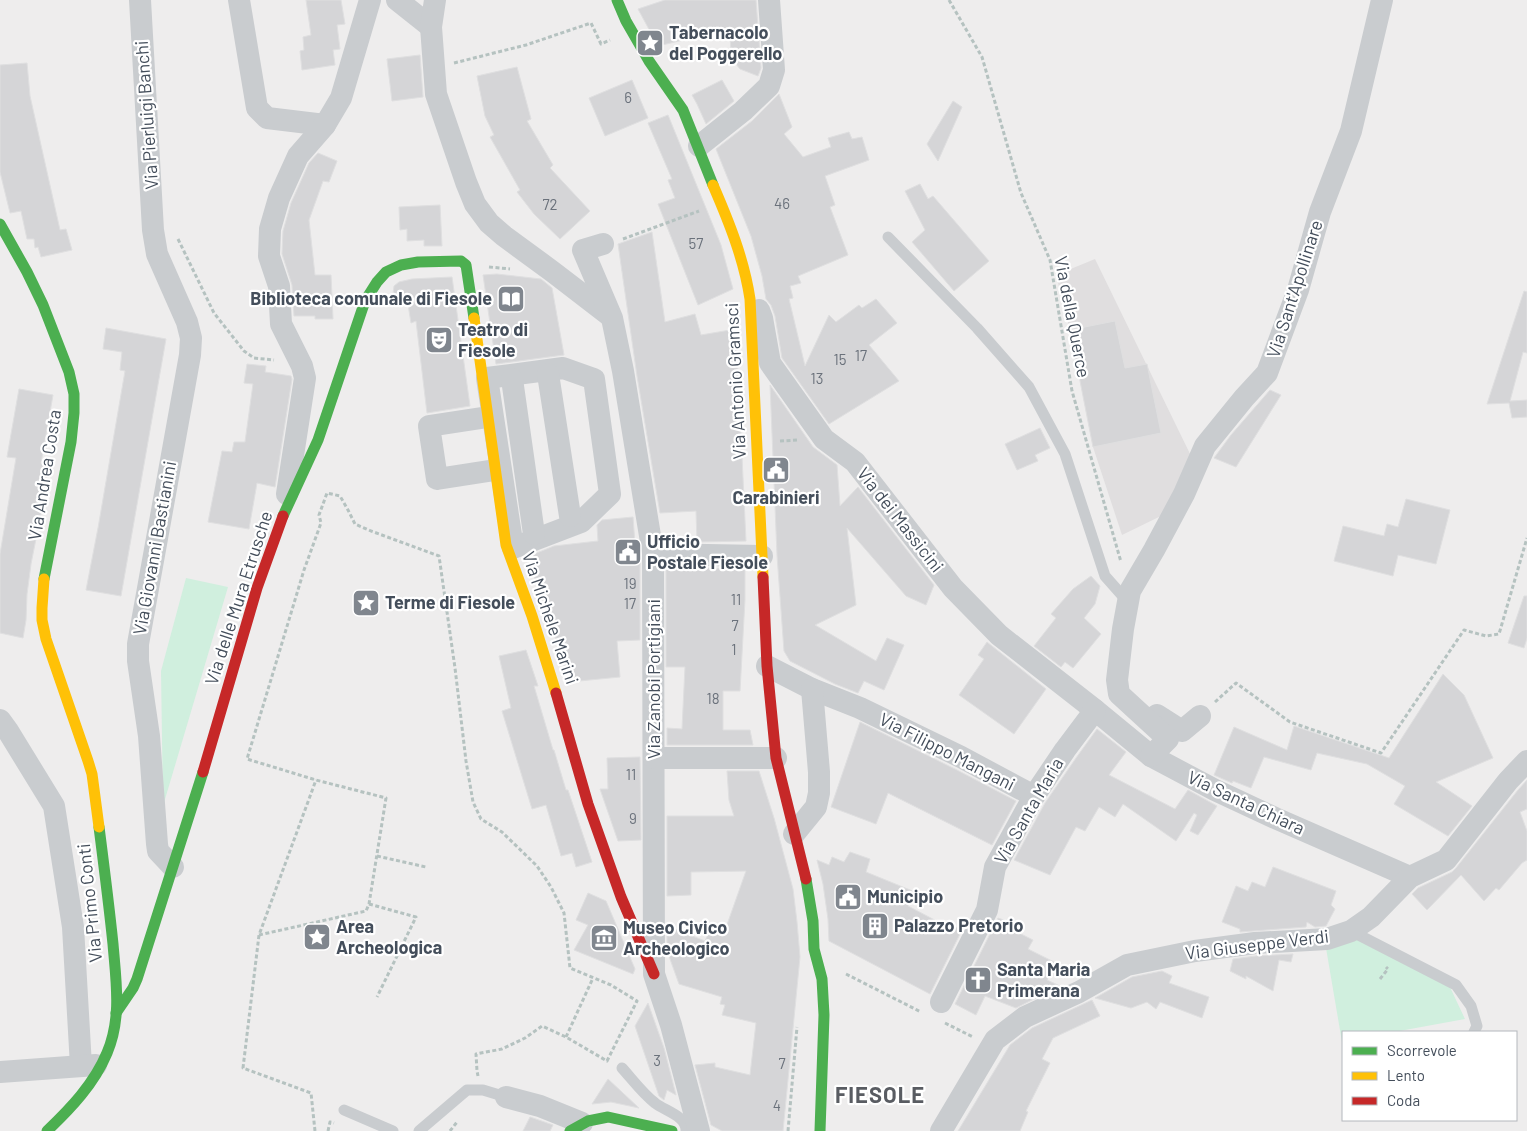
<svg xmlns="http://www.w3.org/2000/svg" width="1527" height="1131" font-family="Barlow,sans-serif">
<rect width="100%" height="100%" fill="#eeeded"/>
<path fill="#e0dedf" d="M 1095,259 L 1193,460 L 1163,515 L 1122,535 L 1093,447 L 1070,330 L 1056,275 Z"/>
<g fill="#d0efde">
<path d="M 186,578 L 228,587 L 163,806 L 161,671 Z"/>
<path d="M 1354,937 L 1449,985 L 1465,1019 L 1394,1032 L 1343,1032 L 1343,1042 L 1342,1042 L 1326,948 Z"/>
</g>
<g fill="#d5d5d7" stroke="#dfdfe0">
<path d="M 306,0 L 341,0 L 345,24 L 337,25 L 340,49 L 333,50 L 335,65 L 302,70 L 300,51 L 304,50 L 303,37 L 311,35 Z"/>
<path d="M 665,0 L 756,0 L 761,68 L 758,76 L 740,69 L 731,58 L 730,29 L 658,46 L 638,9 Z"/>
<path d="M 420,55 L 423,97 L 392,101 L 387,59 Z"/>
<path d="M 27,63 L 30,96 L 60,230 L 66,229 L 72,250 L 41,257 L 38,247 L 35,248 L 34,239 L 27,239 L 21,211 L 10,213 L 0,172 L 0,65 Z"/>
<path d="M 517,67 L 531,119 L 527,121 L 553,165 L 550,168 L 590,211 L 560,239 L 534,214 L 517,192 L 520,190 L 490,137 L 494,135 L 485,116 L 477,76 Z"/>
<path d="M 632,80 L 648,118 L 605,136 L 589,98 Z"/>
<path d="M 722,80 L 734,101 L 706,124 L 697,104 L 692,95 Z"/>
<path d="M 779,94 L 792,127 L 784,134 L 803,157 L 831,147 L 828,138 L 849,132 L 852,139 L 862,137 L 869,160 L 825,176 L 835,205 L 830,207 L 848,255 L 798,276 L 801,283 L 790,286 L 793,298 L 789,299 L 805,366 L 829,315 L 836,322 L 859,305 L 862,308 L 876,299 L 897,323 L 869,345 L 899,381 L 829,424 L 782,358 L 775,316 L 771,305 L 766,299 L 762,276 L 751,236 L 716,149 L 752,121 Z"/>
<path d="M 953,101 L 962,107 L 938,161 L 927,144 Z"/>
<path d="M 668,115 L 721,245 L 733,289 L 698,305 L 658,204 L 675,198 L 668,180 L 672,179 L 648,123 Z"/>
<path d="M 318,153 L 337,161 L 329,182 L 323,181 L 309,220 L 315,275 L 331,275 L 333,319 L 315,319 L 315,316 L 294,316 L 292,285 L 282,254 L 283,231 L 291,203 L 309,163 Z"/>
<path d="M 920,184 L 928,199 L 933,196 L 989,261 L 954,291 L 912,242 L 925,230 L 905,191 Z"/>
<path d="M 440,205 L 442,246 L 424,246 L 424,240 L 407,241 L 407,229 L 400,230 L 399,207 Z"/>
<path d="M 652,232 L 665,322 L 695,314 L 701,335 L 736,329 L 746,541 L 697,542 L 696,511 L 660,513 L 637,376 L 618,244 Z"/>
<path d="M 497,274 L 541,279 L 552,288 L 564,355 L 496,364 L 483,275 Z"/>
<path d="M 452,277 L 470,406 L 427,413 L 416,321 L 411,323 L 407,298 L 392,302 L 394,286 L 399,282 L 412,279 Z"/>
<path d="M 1524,291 L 1527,292 L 1527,353 L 1523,352 L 1510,401 L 1527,400 L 1527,417 L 1512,418 L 1509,403 L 1487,404 Z"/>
<path d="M 1115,321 L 1125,368 L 1147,364 L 1161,433 L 1093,447 L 1070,330 Z"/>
<path d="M 106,328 L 166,339 L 121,596 L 86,590 L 98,528 L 125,371 L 120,370 L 122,352 L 103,349 Z"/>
<path d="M 247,364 L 266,366 L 265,372 L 291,376 L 292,379 L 275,487 L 257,483 L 249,529 L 208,522 L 222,451 L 232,452 L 234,442 L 245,442 L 253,384 L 244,383 Z"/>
<path d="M 770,385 L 813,447 L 837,465 L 840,506 L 858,487 L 934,585 L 926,605 L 906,596 L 847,528 L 856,605 L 815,625 L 876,661 L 887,638 L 904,645 L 884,690 L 864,681 L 858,693 L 835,684 L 790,661 L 784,651 L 777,555 Z"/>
<path d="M 19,389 L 53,395 L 41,463 L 51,464 L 31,564 L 27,594 L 26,620 L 23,638 L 0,633 L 0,554 L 16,458 L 7,457 Z"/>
<path d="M 1270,390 L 1281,395 L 1236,467 L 1214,458 L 1231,435 Z"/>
<path d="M 1040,428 L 1050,448 L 1035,455 L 1038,461 L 1017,470 L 1005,444 Z"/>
<path d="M 1406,499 L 1450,510 L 1436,564 L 1398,555 L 1393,576 L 1334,561 L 1343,526 L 1384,536 L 1387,524 L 1398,527 Z"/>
<path d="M 633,517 L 636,558 L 640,558 L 640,640 L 617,641 L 620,677 L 569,682 L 547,611 L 527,557 L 554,546 L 598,541 L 597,525 L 602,520 Z"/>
<path d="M 666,567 L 745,569 L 745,599 L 740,691 L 723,691 L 723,730 L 750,730 L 753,745 L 667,745 L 667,728 L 682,729 L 685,667 L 666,667 Z"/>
<path d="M 1091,576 L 1100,586 L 1095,604 L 1084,618 L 1101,634 L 1073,668 L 1065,662 L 1061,667 L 1034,646 L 1056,618 L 1051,614 L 1073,589 Z"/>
<path d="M 1524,596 L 1527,596 L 1527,638 L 1524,648 L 1508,643 Z"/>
<path d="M 987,642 L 1046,689 L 1014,734 L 959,695 L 984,659 L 978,655 Z"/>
<path d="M 526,650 L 538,686 L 534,686 L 553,750 L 554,750 L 566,790 L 568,790 L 592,862 L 576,867 L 572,853 L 561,856 L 546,805 L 532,809 L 502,711 L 511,708 L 499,656 Z"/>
<path d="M 1443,674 L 1464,695 L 1493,758 L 1436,782 L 1472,806 L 1448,836 L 1394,804 L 1405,786 L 1367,764 L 1317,753 L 1311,770 L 1264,757 L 1251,788 L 1233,781 L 1232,783 L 1214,775 L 1234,727 L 1287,750 L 1294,726 L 1389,758 Z"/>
<path d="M 860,722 L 955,769 L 1016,801 L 992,845 L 888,793 L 876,824 L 831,807 Z"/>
<path d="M 1097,729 L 1126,752 L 1109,775 L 1175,809 L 1188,790 L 1217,806 L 1198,835 L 1190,831 L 1197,815 L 1194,813 L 1176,841 L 1123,804 L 1115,817 L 1099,807 L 1085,831 L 1076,827 L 1050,875 L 1014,860 L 1045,803 L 1076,758 Z"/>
<path d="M 640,757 L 641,840 L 618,841 L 600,789 L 608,789 L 607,758 Z"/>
<path d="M 727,771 L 759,771 L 774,818 L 793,889 L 797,922 L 800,957 L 783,1131 L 722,1131 L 711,1125 L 695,1065 L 715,1063 L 715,1067 L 750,1075 L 756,1023 L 722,1015 L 725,1005 L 720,1004 L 722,997 L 679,984 L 670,959 L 667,947 L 667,926 L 705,941 L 709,932 L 723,936 L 746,871 L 691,872 L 691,895 L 667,896 L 667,816 L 734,816 L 729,800 Z"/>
<path d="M 1527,780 L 1527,809 L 1520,812 L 1527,831 L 1527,860 L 1522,863 L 1499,890 L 1496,888 L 1484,901 L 1461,875 L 1427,910 L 1412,894 L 1418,888 L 1452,872 L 1456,868 L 1518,790 Z"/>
<path d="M 850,852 L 870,859 L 866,872 L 915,892 L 908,906 L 946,926 L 947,923 L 962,930 L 930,994 L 829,941 L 828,919 L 823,884 L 817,860 L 829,865 L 832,857 L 844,862 Z"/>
<path d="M 1273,867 L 1336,891 L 1331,905 L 1335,909 L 1326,926 L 1315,927 L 1307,922 L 1306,927 L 1240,932 L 1240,929 L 1222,922 L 1236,886 L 1248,891 L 1252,882 L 1265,887 Z"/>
<path d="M 588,893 L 606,901 L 635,969 L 633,974 L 574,950 L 588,925 L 576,920 Z"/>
<path d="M 998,918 L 1018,925 L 1015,931 L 1033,940 L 1028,949 L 1056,963 L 1047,980 L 1060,986 L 1016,1008 L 985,996 L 976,1015 L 955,1004 Z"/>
<path d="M 1293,954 L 1291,962 L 1279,960 L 1273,991 L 1246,976 L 1246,979 L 1230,971 L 1233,959 L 1256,956 Z"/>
<path d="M 1162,971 L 1172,976 L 1169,983 L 1209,997 L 1202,1018 L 1160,1002 L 1156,1009 L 1147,1002 L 1131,1008 L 1095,998 L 1132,977 Z"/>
<path d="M 1092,1000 L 1100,1016 L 1053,1038 L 1042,1059 L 1050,1063 L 1026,1111 L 1028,1112 L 1020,1131 L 958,1131 L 1010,1045 L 1032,1028 Z"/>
<path d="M 648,1003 L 664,1048 L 676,1095 L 667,1090 L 664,1100 L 659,1096 L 635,1026 Z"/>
<path d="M 608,1079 L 639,1108 L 611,1102 L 592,1104 Z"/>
<path d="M 530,1117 L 553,1125 L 550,1131 L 523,1131 Z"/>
</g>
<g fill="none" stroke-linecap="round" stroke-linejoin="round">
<g stroke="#b5c2c0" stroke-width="3" stroke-dasharray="4 2.5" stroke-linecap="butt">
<path d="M 949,0 L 982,57 L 1021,193 L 1050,260 L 1072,391 L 1121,562"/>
<path d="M 454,63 L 526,45 L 591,23 L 601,44 L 610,40"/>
<path d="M 178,239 L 214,313 L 244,351 L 254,358 L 274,360"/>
<path d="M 623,239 L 699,211"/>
<path d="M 489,267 L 510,269"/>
<path d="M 780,441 L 798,440"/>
<path d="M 1215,702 L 1236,683 L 1290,722 L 1381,753 L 1464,630 L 1486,636 L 1499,634 L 1527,538"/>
<path d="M 377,856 L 426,867"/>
<path d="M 369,904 L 416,917 L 377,997"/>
<path d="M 259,935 L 366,911 L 369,904 L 386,798 L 316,780 L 247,759 L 304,570 L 321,523 L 319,515 L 327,493 L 340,496 L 348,510 L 355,524 L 371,531 L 439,556 L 455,668 L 466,761 L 473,802 L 481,819 L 502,832 L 537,866 L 551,887 L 564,913 L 570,968 L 611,985 L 637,1001 L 607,1061 L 566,1037 L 542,1026 L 525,1038 L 502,1049 L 476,1054 L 477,1071 L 478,1076"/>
<path d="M 846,974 L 921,1012"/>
<path d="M 1380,979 L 1388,969 L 1386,967"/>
<path d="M 945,1023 L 973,1037"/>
<path d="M 566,1037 L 593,978"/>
<path d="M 315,1131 L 311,1093 L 243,1068 L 259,935 L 316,780"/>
<path d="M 328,1131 L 330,1122 L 334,1123"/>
<path d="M 450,1131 L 457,1122"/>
<path d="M 788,1131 L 797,1027"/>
</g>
<g stroke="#c9cccf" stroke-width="11">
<path d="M 888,237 L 977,328 L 1029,387 L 1065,454 L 1105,576 L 1128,602"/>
<path d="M 1351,931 L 1456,985 L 1471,1006 L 1477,1026 L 1474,1032"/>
<path d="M 622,1068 C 632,1079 643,1094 655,1103 C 665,1111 687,1116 686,1131"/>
<path d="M 344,1110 L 393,1131"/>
<path d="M 419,1131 L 467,1090 L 483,1090 L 506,1097"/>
</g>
<g stroke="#c9cccf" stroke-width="22">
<path d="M 140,0 L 153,230 L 157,254 L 187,322 L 191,338 L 190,355 L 138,644 L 138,661 L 149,736 L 157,844 L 158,851 L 173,867"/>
<path d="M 239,0 L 257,108 L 267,118 L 325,125"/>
<path d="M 397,0 L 431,27"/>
<path d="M 435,0 L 431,27 L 436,94 L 466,182 L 475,204 L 489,223 L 504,236 L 553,272 L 609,315"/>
<path d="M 699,146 L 743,111 L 769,86 L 774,70 L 769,0"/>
<path d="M 603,244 L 583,250 L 612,318 L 623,371 L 653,554 L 654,974 L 671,1025 L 699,1131"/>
<path d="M 759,310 L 762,318 L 770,363 L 824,439 L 855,462 L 953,588 L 999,635 L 1095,710 L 1151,756 L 1215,790 L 1275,818 L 1410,877"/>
<path d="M 563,368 L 594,379 L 610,494 L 581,522 L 513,548 L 487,378 Z"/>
<path d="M 548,374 L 570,516"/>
<path d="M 512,379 L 534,534"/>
<path d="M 488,417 L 429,426 L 437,479 L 495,470"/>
<path d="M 287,494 L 305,378 L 302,366 L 281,324 L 279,286 L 269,256 L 270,229 L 279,198 L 298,156 L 325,125 L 341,98 L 370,0"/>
<path d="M 653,554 L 762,556"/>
<path d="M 767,666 L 812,689 L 860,708 L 961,757 L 1034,796"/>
<path d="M 1157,715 L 1182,731 L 1200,716"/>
<path d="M 0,720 L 8,731 L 54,806 L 73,927 L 81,1066"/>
<path d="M 1151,756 L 1168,739 L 1119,694 L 1117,680 L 1123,629 L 1130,591 L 1154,550 L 1184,494 L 1205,446 L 1244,398 L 1267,373 L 1298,290 L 1320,212 L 1351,131 L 1382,0"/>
<path d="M 654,758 L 776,758"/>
<path d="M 794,834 L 816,807 L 819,793 L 819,772 L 812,689"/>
<path d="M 941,1002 L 987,910 L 995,867 L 1034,796 L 1065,750 L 1095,710"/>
<path d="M 0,1072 L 96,1065"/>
<path d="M 506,1097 L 540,1106 L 582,1123"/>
<path d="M 941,1131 L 995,1040 L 1025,1017 L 1079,992 L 1127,965 L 1195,951 L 1255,943 L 1327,939 L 1351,931 L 1371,917 L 1410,877 L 1446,860 L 1508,781 L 1527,761"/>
</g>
<g stroke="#4caf50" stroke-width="11">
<path d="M 617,0 L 626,21 L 649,61 L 683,110 L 713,185"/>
<path d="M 0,224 L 27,272 L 43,305 L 69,372 L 74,394 L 74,413 L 71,442 L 44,579"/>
<path d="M 283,516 L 318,440 L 365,301 L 377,282 L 386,272 L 401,265 L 418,262 L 461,261 L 466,265 L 474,318"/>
<path d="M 806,879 L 813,921 L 814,949 L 822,979 L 824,1015 L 820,1131"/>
<path d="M 116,1013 L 133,988 L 137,979 L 203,772"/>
<path d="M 47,1131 C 71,1108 94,1084 107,1053 C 122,1018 116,981 113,944 C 109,905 104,866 99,827"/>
<path d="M 570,1131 L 588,1121 L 608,1117 L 672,1131"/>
</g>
<g stroke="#ffc107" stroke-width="11">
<path d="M 713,185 C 729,222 744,259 750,299 L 763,577"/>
<path d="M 474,318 L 506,545 L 532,616 L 556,693"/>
<path d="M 44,579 L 42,608 L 42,620 L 46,639 L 88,761 L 92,774 L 99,827"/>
</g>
<g stroke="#c62828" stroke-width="11">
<path d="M 763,577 L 767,666 L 776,758 L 806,879"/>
<path d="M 556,693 L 588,804 L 621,897 L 654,974"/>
<path d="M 203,772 L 257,588 L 283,516"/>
</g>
</g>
<defs>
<g id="sight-square" transform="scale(1.4375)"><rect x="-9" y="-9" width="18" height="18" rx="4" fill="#80868e" stroke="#fff"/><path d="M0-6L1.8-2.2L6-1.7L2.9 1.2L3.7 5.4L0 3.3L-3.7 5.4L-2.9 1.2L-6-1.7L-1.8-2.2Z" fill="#fff"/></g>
<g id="library-square" transform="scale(1.4375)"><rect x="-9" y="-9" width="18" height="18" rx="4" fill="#80868e" stroke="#fff"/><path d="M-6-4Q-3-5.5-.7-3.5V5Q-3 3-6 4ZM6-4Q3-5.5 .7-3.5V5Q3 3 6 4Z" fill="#fff"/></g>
<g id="theatre-square" transform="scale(1.4375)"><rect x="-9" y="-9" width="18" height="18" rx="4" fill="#80868e" stroke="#fff"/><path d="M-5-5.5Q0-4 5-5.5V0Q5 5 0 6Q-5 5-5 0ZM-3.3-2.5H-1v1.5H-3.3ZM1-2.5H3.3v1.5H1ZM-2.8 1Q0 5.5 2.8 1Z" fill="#fff"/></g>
<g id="civic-square" transform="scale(1.4375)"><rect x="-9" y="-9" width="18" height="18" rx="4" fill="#80868e" stroke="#fff"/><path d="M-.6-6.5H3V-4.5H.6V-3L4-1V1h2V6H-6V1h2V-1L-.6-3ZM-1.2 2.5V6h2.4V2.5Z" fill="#fff"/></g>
<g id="building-square" transform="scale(1.4375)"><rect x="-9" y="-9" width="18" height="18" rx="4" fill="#80868e" stroke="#fff"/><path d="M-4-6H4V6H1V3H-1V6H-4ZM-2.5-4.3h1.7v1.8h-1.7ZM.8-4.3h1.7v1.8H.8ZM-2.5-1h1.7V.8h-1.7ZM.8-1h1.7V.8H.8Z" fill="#fff"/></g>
<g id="museum-square" transform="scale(1.4375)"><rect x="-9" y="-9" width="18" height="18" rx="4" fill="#80868e" stroke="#fff"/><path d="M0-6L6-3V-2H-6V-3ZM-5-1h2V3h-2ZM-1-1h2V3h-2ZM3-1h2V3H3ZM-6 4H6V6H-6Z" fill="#fff"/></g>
<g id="church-square" transform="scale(1.4375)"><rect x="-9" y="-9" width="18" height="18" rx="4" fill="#80868e" stroke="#fff"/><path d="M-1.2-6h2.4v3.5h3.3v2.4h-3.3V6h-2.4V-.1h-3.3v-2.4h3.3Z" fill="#fff"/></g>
</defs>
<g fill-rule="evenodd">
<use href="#sight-square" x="650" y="43"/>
<use href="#library-square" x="511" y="299"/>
<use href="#theatre-square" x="439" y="340"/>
<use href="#civic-square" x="776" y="470"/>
<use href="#civic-square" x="628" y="552"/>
<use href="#sight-square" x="366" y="603"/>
<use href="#civic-square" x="848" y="897"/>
<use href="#building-square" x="875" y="926"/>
<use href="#sight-square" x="317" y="937"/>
<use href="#museum-square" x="604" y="938"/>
<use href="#church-square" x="978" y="980"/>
</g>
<g text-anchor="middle" stroke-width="4.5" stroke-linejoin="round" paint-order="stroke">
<g font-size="15" fill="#6a717b">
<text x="628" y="103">6</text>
<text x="782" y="209">46</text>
<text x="550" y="210">72</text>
<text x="696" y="249">57</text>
<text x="861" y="361">17</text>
<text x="840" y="365">15</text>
<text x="817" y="384">13</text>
<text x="630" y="589">19</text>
<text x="736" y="605">11</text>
<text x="630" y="609">17</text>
<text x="735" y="631">7</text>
<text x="734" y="655">1</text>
<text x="713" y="704">18</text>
<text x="631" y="780">11</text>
<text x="633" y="824">9</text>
<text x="657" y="1066">3</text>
<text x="782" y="1069">7</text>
<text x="777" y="1111">4</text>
</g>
<g font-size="18" font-weight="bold" fill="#444e5b" stroke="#fff" text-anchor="start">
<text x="669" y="39">Tabernacolo<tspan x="669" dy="21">del Poggerello</tspan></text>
<text x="492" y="305" text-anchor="end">Biblioteca comunale di Fiesole</text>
<text x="458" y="336">Teatro di<tspan x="458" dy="21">Fiesole</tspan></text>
<text x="776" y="504" text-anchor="middle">Carabinieri</text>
<text x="647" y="548">Ufficio<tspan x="647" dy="21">Postale Fiesole</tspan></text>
<text x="385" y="609">Terme di Fiesole</text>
<text x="867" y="903">Municipio</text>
<text x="894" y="932">Palazzo Pretorio</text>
<text x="336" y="933">Area<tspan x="336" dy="21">Archeologica</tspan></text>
<text x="623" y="934">Museo Civico<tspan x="623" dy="21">Archeologico</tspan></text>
<text x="997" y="976">Santa Maria<tspan x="997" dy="21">Primerana</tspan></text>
</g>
<g font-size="18" fill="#444e5b" stroke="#fff">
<text transform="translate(147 115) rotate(-94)" y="6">Via Pierluigi Banchi</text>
<text transform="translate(1295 289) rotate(-72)" y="6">Via Sant'Apollinare</text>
<text transform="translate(1072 317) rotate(79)" y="6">Via della Querce</text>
<text transform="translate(736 381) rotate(-93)" y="6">Via Antonio Gramsci</text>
<text transform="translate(45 475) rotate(-81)" y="6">Via Andrea Costa</text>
<text transform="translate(900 520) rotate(52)" y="6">Via dei Massicini</text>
<text transform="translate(155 548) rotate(-80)" y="6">Via Giovanni Bastianini</text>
<text transform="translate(239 598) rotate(-72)" y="6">Via delle Mura Etrusche</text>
<text transform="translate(550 618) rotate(71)" y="6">Via Michele Marini</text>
<text transform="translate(654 679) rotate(-90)" y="6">Via Zanobi Portigiani</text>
<text transform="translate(947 752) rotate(27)" y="6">Via Filippo Mangani</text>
<text transform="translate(1246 803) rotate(25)" y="6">Via Santa Chiara</text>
<text transform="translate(1029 811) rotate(-60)" y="6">Via Santa Maria</text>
<text transform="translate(90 903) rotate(-96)" y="6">Via Primo Conti</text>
<text transform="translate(1257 945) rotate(-7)" y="6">Via Giuseppe Verdi</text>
</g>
<g font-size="22" font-weight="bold" letter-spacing="1" fill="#595c62" stroke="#fff">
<text x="880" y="1103">FIESOLE</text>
</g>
</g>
<rect x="1342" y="1031" width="175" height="90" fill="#ffffff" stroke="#b4b8bd"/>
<rect x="1352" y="1047" width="25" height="8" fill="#4caf50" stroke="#b4b8bd"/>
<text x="1387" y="1056" font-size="15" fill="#444e5b">Scorrevole</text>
<rect x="1352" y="1072" width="25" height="8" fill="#ffc107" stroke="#b4b8bd"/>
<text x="1387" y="1081" font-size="15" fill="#444e5b">Lento</text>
<rect x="1352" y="1097" width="25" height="8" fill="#c62828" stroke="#b4b8bd"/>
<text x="1387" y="1106" font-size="15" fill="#444e5b">Coda</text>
</svg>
